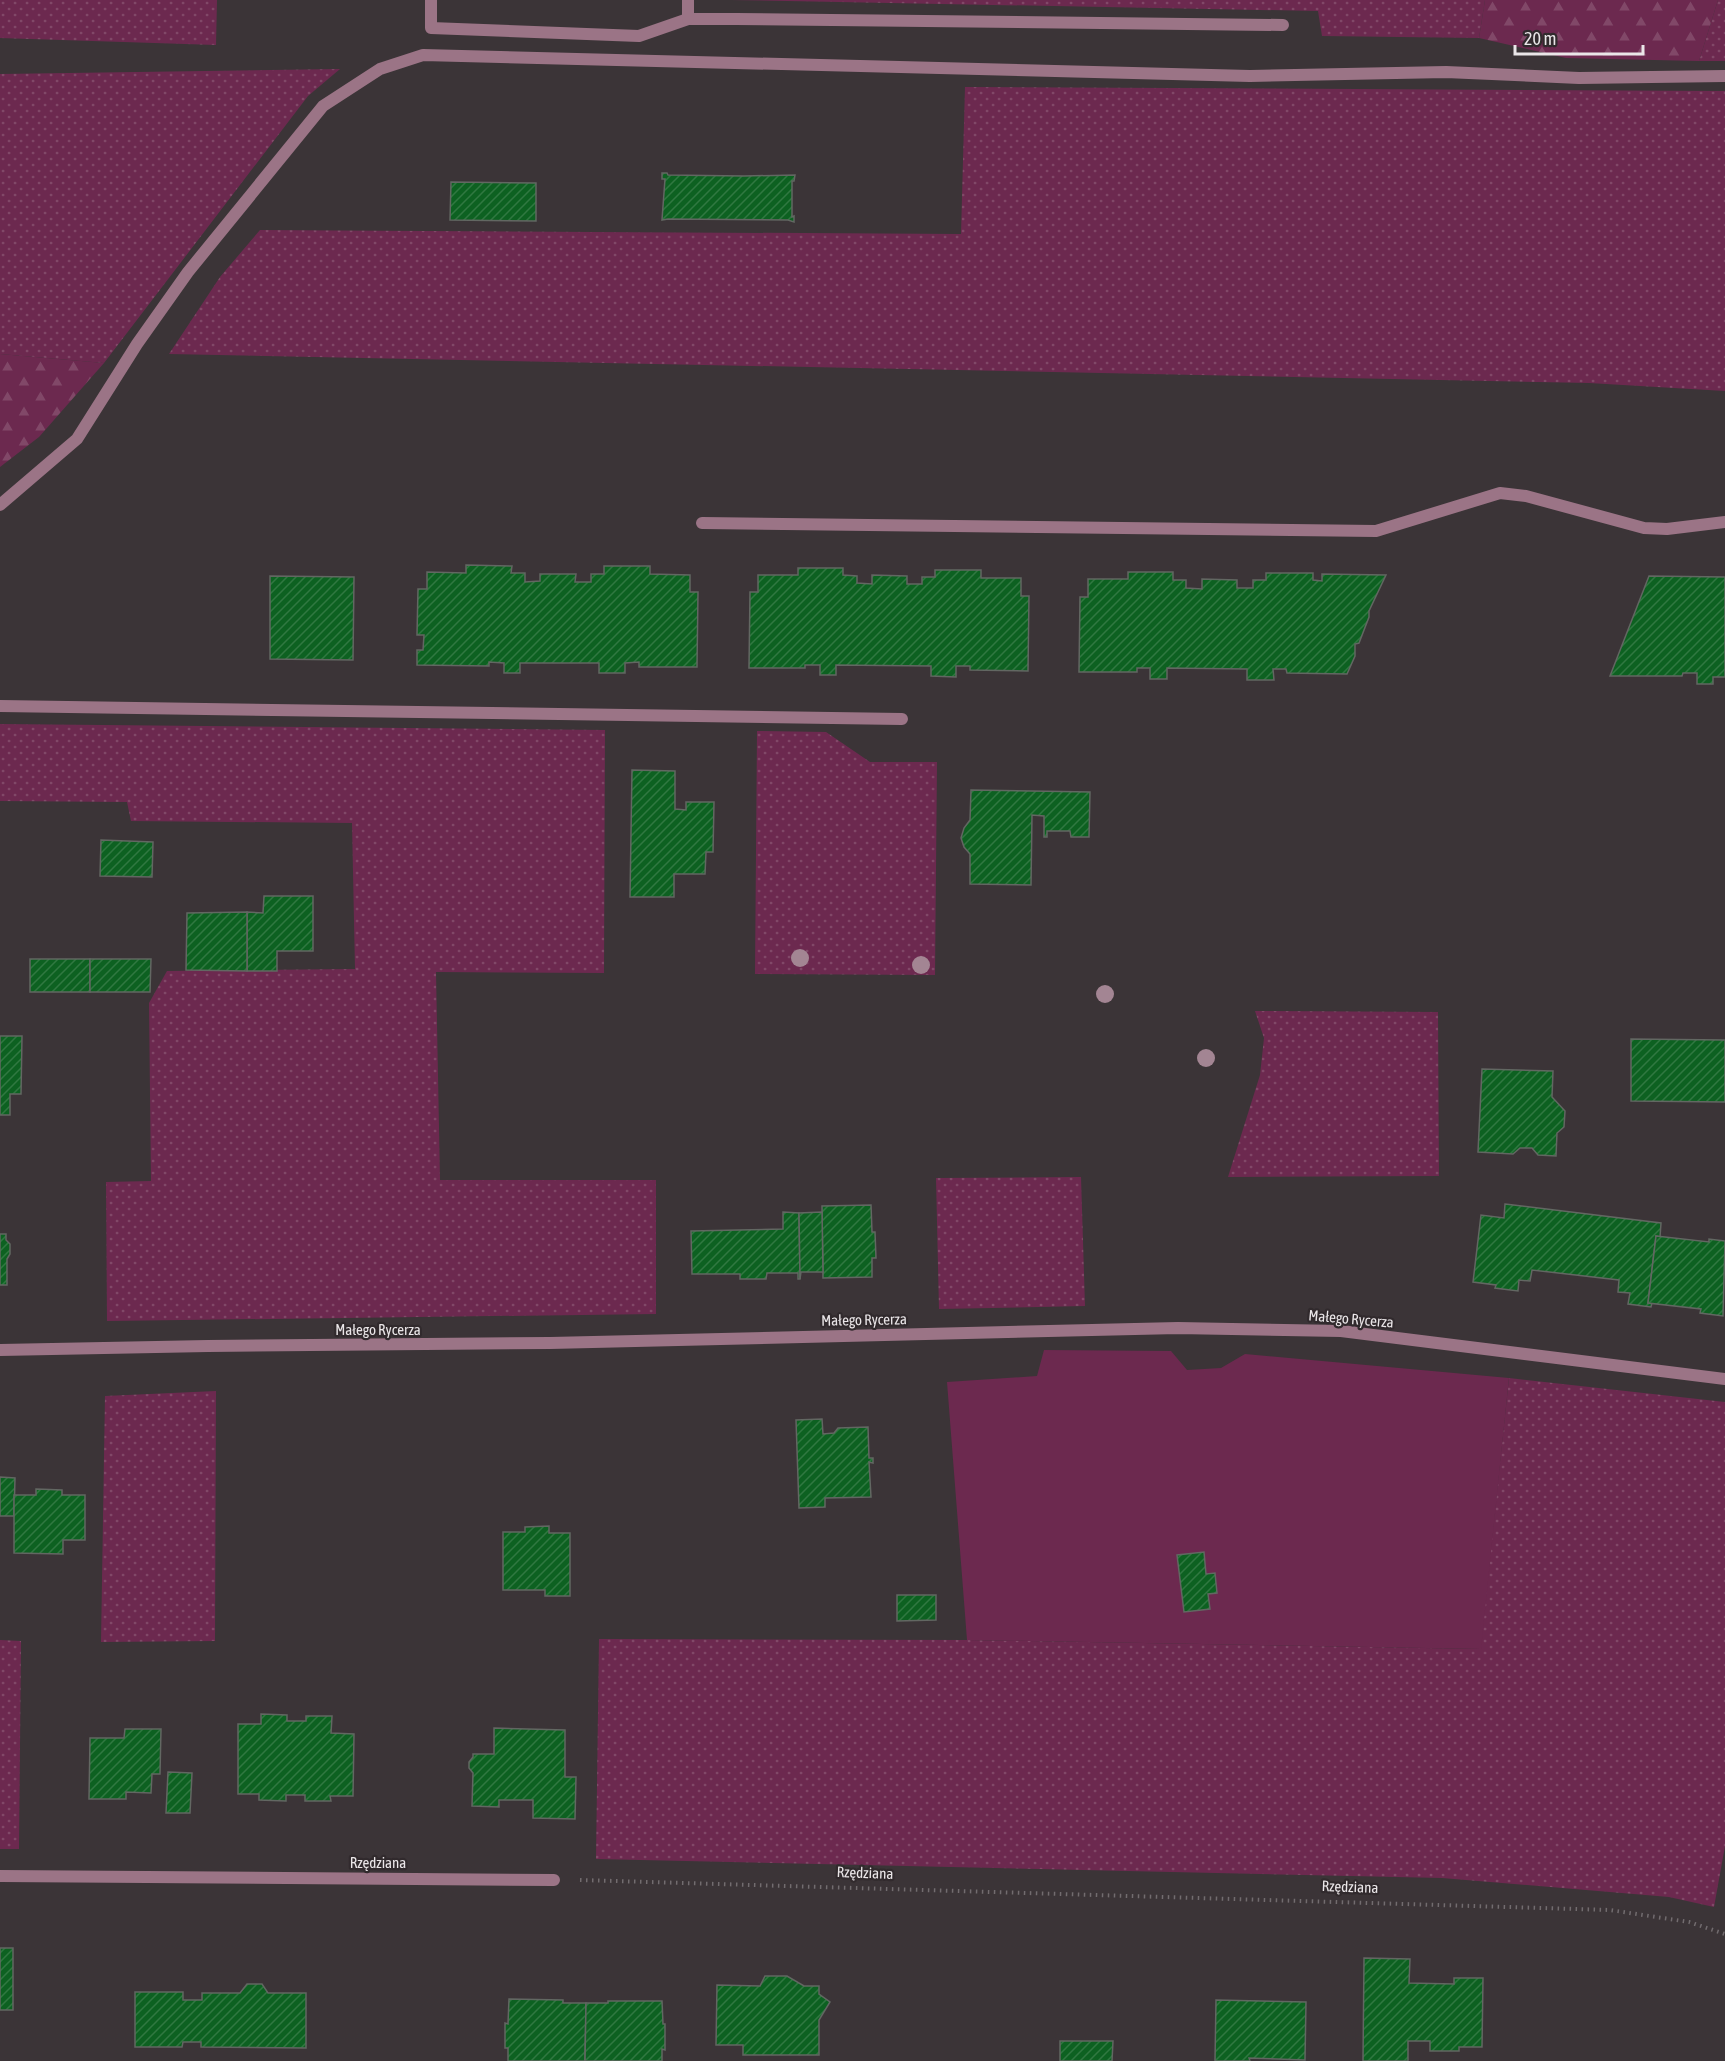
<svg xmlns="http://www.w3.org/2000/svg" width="1725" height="2061" font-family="'Asap Condensed',sans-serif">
<defs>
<pattern id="grass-dots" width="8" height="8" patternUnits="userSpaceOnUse" patternTransform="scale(1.5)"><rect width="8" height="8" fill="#6c294f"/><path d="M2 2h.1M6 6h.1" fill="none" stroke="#814868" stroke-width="1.8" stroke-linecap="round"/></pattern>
<pattern id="forest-firs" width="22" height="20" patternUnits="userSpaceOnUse" patternTransform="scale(1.5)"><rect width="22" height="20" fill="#6c294f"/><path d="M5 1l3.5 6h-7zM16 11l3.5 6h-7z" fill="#814868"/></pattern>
<pattern id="building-hatch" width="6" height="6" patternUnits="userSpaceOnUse" patternTransform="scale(1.5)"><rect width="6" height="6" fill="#0d6121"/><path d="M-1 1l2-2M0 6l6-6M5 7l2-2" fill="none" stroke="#307841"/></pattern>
</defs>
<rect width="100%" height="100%" fill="#3b3437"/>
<g fill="url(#grass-dots)">
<path d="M 0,0 L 217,0 L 216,45 L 0,38 Z"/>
<path d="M 731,0 L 1485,0 L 1479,38 L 1322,36 L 1318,11 Z"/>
<path d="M 1718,0 L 1725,0 L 1725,61 L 1699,61 Z"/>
<path d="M 340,69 L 308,96 L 104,363 L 0,354 L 0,74 Z"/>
<path d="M 965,87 L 1725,91 L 1725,391 L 1589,383 L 169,354 L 220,277 L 260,230 L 961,234 Z"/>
<path d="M 0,724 L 605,730 L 604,973 L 436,972 L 440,1180 L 656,1180 L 656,1314 L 107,1321 L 106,1182 L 151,1181 L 149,1003 L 167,971 L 355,969 L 352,823 L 131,821 L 127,802 L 0,801 Z"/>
<path d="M 757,731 L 826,732 L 870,762 L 937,762 L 935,975 L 755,974 Z"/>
<path d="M 1255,1011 L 1438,1012 L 1439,1176 L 1228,1177 L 1260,1075 L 1264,1038 Z"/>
<path d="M 1081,1177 L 1085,1306 L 939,1309 L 936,1178 Z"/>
<path d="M 1509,1378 L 1725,1402 L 1725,1846 L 1714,1907 L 1669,1897 L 1442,1878 L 596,1859 L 599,1639 L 967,1640 L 1480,1649 Z"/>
<path d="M 216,1391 L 215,1641 L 101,1642 L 105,1396 Z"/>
<path d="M 0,1640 L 21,1641 L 19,1849 L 0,1849 Z"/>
</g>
<g fill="url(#forest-firs)">
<path d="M 1485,0 L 1718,0 L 1699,61 L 1566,58 L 1479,38 Z"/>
<path d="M 0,354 L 104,363 L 39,437 L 0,467 Z"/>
</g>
<path fill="#6c294f" d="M 1044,1350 L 1171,1351 L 1187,1370 L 1221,1368 L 1245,1354 L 1509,1378 L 1481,1649 L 967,1640 L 947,1382 L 1037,1376 Z"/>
<g fill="url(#building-hatch)" stroke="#626762" stroke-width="1.5">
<path d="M 662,173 L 667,173 L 668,175 L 744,176 L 795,175 L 794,181 L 792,181 L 792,217 L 794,216 L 794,222 L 788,220 L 668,219 L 662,220 L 665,179 L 662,179 Z"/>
<path d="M 451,182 L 536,183 L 536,221 L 450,220 Z"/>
<path d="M 466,565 L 512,566 L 511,573 L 525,573 L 525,582 L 540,581 L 540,574 L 576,574 L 575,582 L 591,582 L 591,574 L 604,574 L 604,566 L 650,566 L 650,574 L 690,575 L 690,592 L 698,592 L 697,667 L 639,667 L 639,662 L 625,663 L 625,673 L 599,673 L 599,663 L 520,663 L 520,673 L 504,673 L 504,663 L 489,662 L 489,666 L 417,665 L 417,650 L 423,650 L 424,635 L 417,635 L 418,589 L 427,589 L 427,572 L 466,573 Z"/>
<path d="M 798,568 L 843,568 L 843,575 L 857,576 L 857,583 L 872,584 L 872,575 L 907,576 L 907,584 L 922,584 L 922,577 L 935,577 L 935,570 L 981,570 L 981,578 L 1021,578 L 1021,596 L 1029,596 L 1028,671 L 970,670 L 970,666 L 956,666 L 956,677 L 931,676 L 931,666 L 836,665 L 836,675 L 820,675 L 820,665 L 805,665 L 805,668 L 749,668 L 750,592 L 758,592 L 758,575 L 798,575 Z"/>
<path d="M 1128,572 L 1173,572 L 1173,580 L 1186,580 L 1186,588 L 1202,589 L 1202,579 L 1237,580 L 1237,588 L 1253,588 L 1253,580 L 1266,580 L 1266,573 L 1313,573 L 1313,580 L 1322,581 L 1322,574 L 1386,575 L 1369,611 L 1369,617 L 1359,643 L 1355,644 L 1355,656 L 1347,674 L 1287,673 L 1286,669 L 1273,669 L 1274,680 L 1247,680 L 1247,669 L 1167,668 L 1167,679 L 1150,679 L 1150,668 L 1137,668 L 1137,672 L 1079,672 L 1080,597 L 1088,597 L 1088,579 L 1128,579 Z"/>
<path d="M 270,576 L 354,577 L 353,660 L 270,659 Z"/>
<path d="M 1649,576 L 1725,577 L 1725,677 L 1713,677 L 1713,684 L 1697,684 L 1697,673 L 1683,673 L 1682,676 L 1610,676 Z"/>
<path d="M 632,770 L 675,771 L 675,809 L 686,810 L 686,802 L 714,802 L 713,852 L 706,852 L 705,874 L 674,874 L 674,897 L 630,897 Z"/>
<path d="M 971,790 L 1090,792 L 1089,837 L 1071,837 L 1070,831 L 1047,831 L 1047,837 L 1044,837 L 1044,816 L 1032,815 L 1031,885 L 970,884 L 970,854 L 964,847 L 961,838 L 964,828 L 970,820 Z"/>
<path d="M 101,840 L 153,842 L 152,877 L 100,876 Z"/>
<path d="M 264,896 L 313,896 L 313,951 L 277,951 L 277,971 L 247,971 L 247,912 L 263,913 Z"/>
<path d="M 247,912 L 247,971 L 186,970 L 187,913 Z"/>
<rect x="30" y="959" width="60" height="33"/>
<path d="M 90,959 L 151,959 L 150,992 L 90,992 Z"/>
<path d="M 0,1036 L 22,1036 L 21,1094 L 10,1094 L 10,1115 L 0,1115 Z"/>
<path d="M 1631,1039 L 1725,1040 L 1725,1102 L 1631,1101 Z"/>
<path d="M 1482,1069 L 1553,1071 L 1552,1097 L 1565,1111 L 1564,1127 L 1557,1133 L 1556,1156 L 1538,1155 L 1532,1148 L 1520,1148 L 1513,1154 L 1478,1152 Z"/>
<path d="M 1505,1204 L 1661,1223 L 1660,1237 L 1656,1236 L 1648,1303 L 1652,1303 L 1651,1307 L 1628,1304 L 1630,1293 L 1618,1292 L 1619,1280 L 1532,1270 L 1530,1281 L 1519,1280 L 1518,1291 L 1495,1288 L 1496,1285 L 1473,1282 L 1481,1215 L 1504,1218 Z"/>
<path d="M 871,1205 L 872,1232 L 875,1232 L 876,1258 L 872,1258 L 872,1277 L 823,1278 L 822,1206 Z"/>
<path d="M 783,1212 L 799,1213 L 800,1279 L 798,1279 L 798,1273 L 767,1273 L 766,1279 L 740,1279 L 740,1274 L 692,1274 L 691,1231 L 783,1229 Z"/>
<path d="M 822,1212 L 823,1272 L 801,1272 L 800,1279 L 799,1213 Z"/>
<path d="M 0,1234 L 6,1234 L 6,1240 L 10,1244 L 10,1254 L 7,1259 L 7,1285 L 0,1285 Z"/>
<path d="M 1656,1236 L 1709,1242 L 1709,1239 L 1725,1241 L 1723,1316 L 1700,1313 L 1701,1309 L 1648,1303 Z"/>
<path d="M 822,1419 L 823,1434 L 834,1433 L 838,1428 L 868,1427 L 869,1458 L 873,1458 L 873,1463 L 869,1462 L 871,1497 L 825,1498 L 825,1507 L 799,1508 L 796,1420 Z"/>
<path d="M 0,1477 L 15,1478 L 14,1516 L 0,1516 Z"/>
<path d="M 36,1489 L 62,1490 L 62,1495 L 85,1495 L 85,1540 L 63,1540 L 63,1554 L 14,1553 L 14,1495 L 36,1495 Z"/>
<path d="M 549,1526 L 549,1533 L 570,1533 L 570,1596 L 545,1596 L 545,1590 L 503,1590 L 503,1532 L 525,1532 L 525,1527 Z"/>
<path d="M 1204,1552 L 1206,1574 L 1215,1573 L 1217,1593 L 1208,1594 L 1210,1609 L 1184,1612 L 1177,1555 Z"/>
<path d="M 897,1595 L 936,1595 L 936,1620 L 897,1621 Z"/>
<path d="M 261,1714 L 287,1715 L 287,1721 L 306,1721 L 306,1716 L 332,1716 L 331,1733 L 354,1734 L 353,1796 L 330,1796 L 331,1801 L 305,1801 L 305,1795 L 286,1795 L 286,1801 L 259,1800 L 259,1794 L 238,1794 L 238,1724 L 261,1724 Z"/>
<path d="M 494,1728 L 565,1730 L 565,1777 L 576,1777 L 575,1819 L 533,1818 L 533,1800 L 499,1800 L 499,1807 L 472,1806 L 473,1773 L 469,1768 L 469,1762 L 473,1757 L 473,1754 L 494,1754 Z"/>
<path d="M 125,1729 L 161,1729 L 160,1774 L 152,1774 L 151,1793 L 126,1792 L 126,1799 L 89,1799 L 90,1738 L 124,1738 Z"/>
<path d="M 168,1772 L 192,1773 L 190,1813 L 166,1813 Z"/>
<rect x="0" y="1948" width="13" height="62"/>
<path d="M 1364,1958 L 1410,1959 L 1409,1983 L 1454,1984 L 1454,1978 L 1483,1978 L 1482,2047 L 1459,2047 L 1459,2051 L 1430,2051 L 1430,2041 L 1408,2041 L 1408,2061 L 1363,2061 Z"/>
<path d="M 765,1976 L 787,1976 L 804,1986 L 819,1986 L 819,1994 L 830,2002 L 819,2020 L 819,2055 L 743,2055 L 743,2045 L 716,2045 L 717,1985 L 760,1986 Z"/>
<path d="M 247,1984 L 262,1984 L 268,1993 L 306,1993 L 306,2048 L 201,2047 L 201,2042 L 183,2042 L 182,2047 L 135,2047 L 135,1992 L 183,1992 L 183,2000 L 202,2000 L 202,1993 L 240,1993 Z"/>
<path d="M 509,1999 L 563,2000 L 563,2003 L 586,2003 L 585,2061 L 508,2061 L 508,2048 L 505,2048 L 505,2023 L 508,2024 Z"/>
<path d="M 1216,2000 L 1306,2002 L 1305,2060 L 1249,2058 L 1250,2061 L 1215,2061 Z"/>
<path d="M 608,2001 L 662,2001 L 663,2024 L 665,2024 L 665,2050 L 662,2049 L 662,2061 L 585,2061 L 586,2003 L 608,2003 Z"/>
<path d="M 1060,2041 L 1113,2041 L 1112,2061 L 1060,2061 Z"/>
</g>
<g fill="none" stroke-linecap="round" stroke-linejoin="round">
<path stroke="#726c6f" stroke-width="4" stroke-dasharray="1.5 4.5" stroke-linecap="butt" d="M 580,1880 L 1610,1910 L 1689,1922 L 1725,1934"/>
<g stroke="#9b7486" stroke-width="12">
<path d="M 431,0 L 431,28 L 639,36 L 688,19 L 736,19 L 1283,25"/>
<path d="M 688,0 L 688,19"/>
<path d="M 0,505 L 77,439 L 137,344 L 188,272 L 323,106 L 380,69 L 423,55 L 1250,76 L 1446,72 L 1579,78 L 1725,76"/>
<path d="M 702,523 L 1376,531 L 1500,493 L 1526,496 L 1644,528 L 1667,529 L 1725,522"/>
</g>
<g stroke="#9b7486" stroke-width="12">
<path d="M 0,706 L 902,719"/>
<path d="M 0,1350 L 208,1346 L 550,1343 L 1178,1328 L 1341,1331 L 1725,1379"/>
<path d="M 0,1876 L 554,1880"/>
</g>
</g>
<g fill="#a38593">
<circle cx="800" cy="958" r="9"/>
<circle cx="921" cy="965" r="9"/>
<circle cx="1105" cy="994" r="9"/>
<circle cx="1206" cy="1058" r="9"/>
</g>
<g text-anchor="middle" stroke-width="4.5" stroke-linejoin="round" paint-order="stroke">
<g font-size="15" fill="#eae6e8" stroke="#312a2d">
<text transform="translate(1351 1319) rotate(5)" y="5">Małego Rycerza</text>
<text transform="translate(864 1320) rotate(-1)" y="5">Małego Rycerza</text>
<text x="378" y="1335">Małego Rycerza</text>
<text x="378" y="1868">Rzędziana</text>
<text transform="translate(865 1873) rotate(2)" y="5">Rzędziana</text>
<text transform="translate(1350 1887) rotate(2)" y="5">Rzędziana</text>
</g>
</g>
<path d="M1515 45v9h128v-9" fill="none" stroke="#eae6e8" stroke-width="3"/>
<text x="1524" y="45" font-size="18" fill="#eae6e8" stroke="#312a2d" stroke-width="4.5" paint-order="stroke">20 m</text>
</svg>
